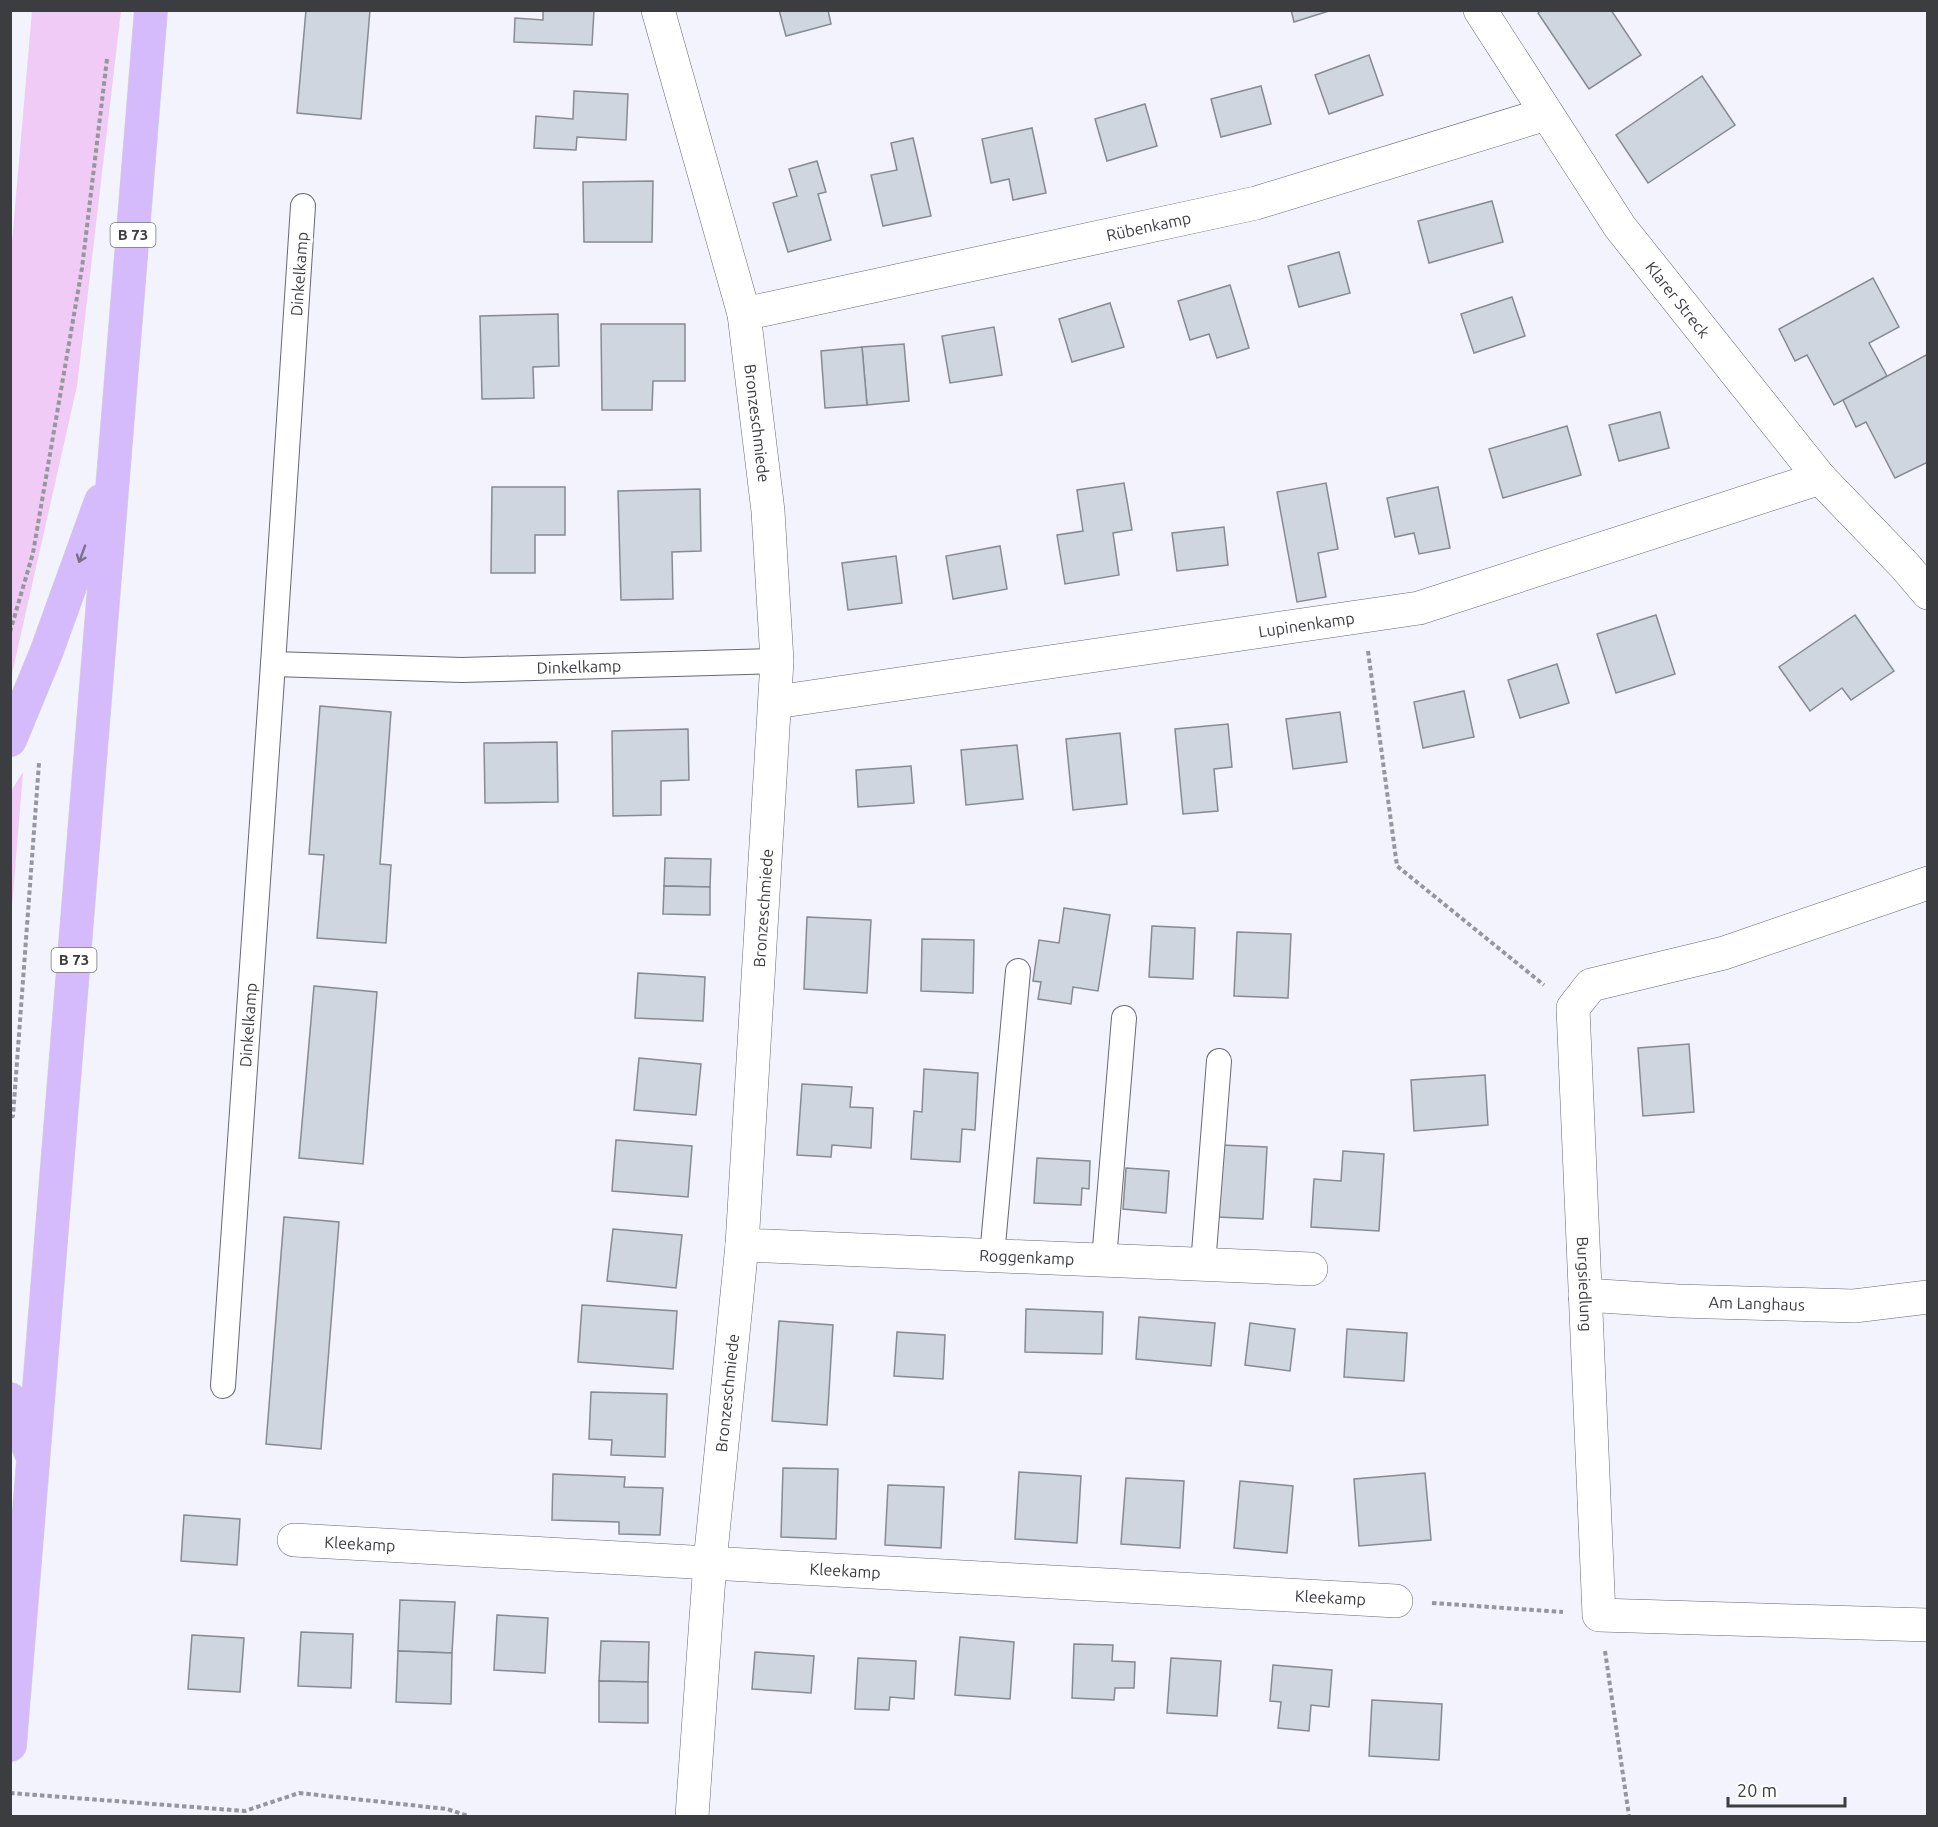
<svg xmlns="http://www.w3.org/2000/svg" width="1938" height="1827" font-family="Ubuntu,sans-serif">
<rect width="100%" height="100%" fill="#f2f3fd"/>
<g fill="#f0cbf5">
<path d="M 32,11 L 121,11 L 77,386 L 11,678 L 10,265 Z"/>
<path d="M 23,772 L 11,919 L 11,791 Z"/>
</g>
<g fill="#d0d6df" stroke="#868b93" stroke-width="1.5">
<path d="M 306,10 L 370,10 L 361,119 L 297,113 Z"/>
<path d="M 543,10 L 594,10 L 592,45 L 514,42 L 515,18 L 543,20 Z"/>
<path d="M 779,10 L 828,10 L 831,24 L 786,36 Z"/>
<path d="M 1291,10 L 1332,10 L 1294,22 Z"/>
<path d="M 1541,10 L 1611,10 L 1641,55 L 1589,89 L 1538,13 Z"/>
<path d="M 1369,55 L 1383,95 L 1329,114 L 1315,75 Z"/>
<path d="M 1702,76 L 1735,125 L 1648,183 L 1616,135 Z"/>
<path d="M 1261,86 L 1271,124 L 1221,137 L 1211,99 Z"/>
<path d="M 574,91 L 628,94 L 626,140 L 577,137 L 576,150 L 534,148 L 536,116 L 573,119 Z"/>
<path d="M 1145,104 L 1157,146 L 1107,161 L 1095,119 Z"/>
<path d="M 1032,128 L 1046,193 L 1013,200 L 1009,179 L 991,183 L 982,139 Z"/>
<path d="M 913,138 L 931,216 L 883,226 L 871,175 L 897,170 L 891,143 Z"/>
<path d="M 817,161 L 826,192 L 818,194 L 831,240 L 788,252 L 773,203 L 797,196 L 789,169 Z"/>
<path d="M 653,181 L 652,242 L 584,242 L 583,182 Z"/>
<path d="M 1492,201 L 1503,242 L 1429,263 L 1418,221 Z"/>
<path d="M 1339,252 L 1350,293 L 1299,307 L 1288,266 Z"/>
<path d="M 1873,278 L 1899,327 L 1869,343 L 1887,376 L 1834,405 L 1807,355 L 1795,361 L 1779,329 Z"/>
<path d="M 1230,285 L 1249,348 L 1217,358 L 1209,334 L 1190,340 L 1178,301 Z"/>
<path d="M 1512,297 L 1525,336 L 1474,353 L 1461,314 Z"/>
<path d="M 1110,303 L 1124,347 L 1072,362 L 1059,319 Z"/>
<path d="M 558,314 L 559,366 L 533,367 L 534,398 L 482,399 L 480,316 Z"/>
<path d="M 601,324 L 685,324 L 685,381 L 653,381 L 652,410 L 602,410 Z"/>
<path d="M 994,327 L 1002,375 L 950,383 L 942,336 Z"/>
<path d="M 904,344 L 909,401 L 867,405 L 862,347 Z"/>
<path d="M 862,347 L 867,405 L 825,408 L 821,351 Z"/>
<path d="M 1928,354 L 1928,462 L 1895,478 L 1866,422 L 1856,427 L 1843,400 Z"/>
<path d="M 1660,412 L 1669,448 L 1619,461 L 1609,425 Z"/>
<path d="M 1567,426 L 1581,475 L 1503,498 L 1489,449 Z"/>
<path d="M 1124,483 L 1132,530 L 1113,533 L 1119,575 L 1065,584 L 1057,535 L 1083,531 L 1077,490 Z"/>
<path d="M 1326,483 L 1338,549 L 1318,553 L 1326,597 L 1297,602 L 1277,492 Z"/>
<path d="M 492,487 L 565,487 L 565,535 L 535,535 L 535,573 L 491,573 Z"/>
<path d="M 1438,487 L 1450,548 L 1419,554 L 1414,533 L 1395,537 L 1387,498 Z"/>
<path d="M 700,489 L 701,551 L 672,552 L 673,599 L 621,600 L 618,491 Z"/>
<path d="M 1224,527 L 1228,565 L 1177,571 L 1172,533 Z"/>
<path d="M 1000,546 L 1007,589 L 953,599 L 946,556 Z"/>
<path d="M 896,556 L 902,603 L 848,610 L 842,563 Z"/>
<path d="M 1656,615 L 1675,674 L 1616,693 L 1597,634 Z"/>
<path d="M 1855,615 L 1894,671 L 1851,700 L 1842,688 L 1810,711 L 1779,667 Z"/>
<path d="M 1557,664 L 1569,703 L 1520,718 L 1508,680 Z"/>
<path d="M 1464,691 L 1474,737 L 1423,748 L 1414,702 Z"/>
<path d="M 320,706 L 391,712 L 380,864 L 391,865 L 386,943 L 317,938 L 324,855 L 309,854 Z"/>
<path d="M 1340,712 L 1347,762 L 1293,769 L 1286,719 Z"/>
<path d="M 1228,724 L 1232,767 L 1214,769 L 1218,811 L 1183,814 L 1175,729 Z"/>
<path d="M 688,729 L 689,780 L 661,781 L 661,815 L 613,816 L 612,731 Z"/>
<path d="M 1120,733 L 1127,804 L 1073,810 L 1066,739 Z"/>
<path d="M 557,742 L 558,802 L 485,803 L 484,743 Z"/>
<path d="M 1017,745 L 1023,799 L 966,805 L 961,750 Z"/>
<path d="M 911,766 L 914,803 L 858,807 L 856,770 Z"/>
<path d="M 665,858 L 711,859 L 710,887 L 664,886 Z"/>
<path d="M 664,886 L 710,887 L 710,915 L 663,914 Z"/>
<path d="M 1064,908 L 1110,915 L 1098,991 L 1073,987 L 1071,1004 L 1038,999 L 1041,982 L 1033,981 L 1039,940 L 1059,943 Z"/>
<path d="M 807,917 L 871,920 L 867,993 L 804,989 Z"/>
<path d="M 1152,926 L 1195,928 L 1193,979 L 1149,977 Z"/>
<path d="M 1237,932 L 1291,934 L 1288,998 L 1234,996 Z"/>
<path d="M 922,939 L 974,940 L 973,993 L 921,991 Z"/>
<path d="M 638,973 L 705,977 L 703,1021 L 635,1018 Z"/>
<path d="M 314,986 L 377,992 L 363,1164 L 299,1158 Z"/>
<path d="M 1689,1044 L 1694,1112 L 1643,1116 L 1638,1048 Z"/>
<path d="M 639,1058 L 701,1064 L 696,1115 L 634,1110 Z"/>
<path d="M 924,1069 L 978,1073 L 975,1130 L 962,1129 L 960,1162 L 911,1159 L 914,1111 L 922,1112 Z"/>
<path d="M 1485,1075 L 1488,1125 L 1414,1131 L 1411,1080 Z"/>
<path d="M 802,1084 L 852,1087 L 850,1107 L 873,1108 L 871,1148 L 832,1145 L 831,1157 L 797,1155 Z"/>
<path d="M 616,1140 L 692,1146 L 688,1197 L 612,1191 Z"/>
<path d="M 1221,1145 L 1267,1147 L 1263,1219 L 1217,1217 Z"/>
<path d="M 1343,1151 L 1384,1154 L 1379,1231 L 1311,1227 L 1314,1179 L 1341,1181 Z"/>
<path d="M 1037,1158 L 1090,1161 L 1089,1189 L 1082,1188 L 1081,1205 L 1034,1203 Z"/>
<path d="M 1126,1168 L 1169,1171 L 1166,1213 L 1123,1209 Z"/>
<path d="M 284,1217 L 339,1222 L 321,1449 L 266,1444 Z"/>
<path d="M 613,1229 L 682,1235 L 676,1288 L 607,1281 Z"/>
<path d="M 582,1305 L 677,1311 L 673,1369 L 578,1362 Z"/>
<path d="M 1026,1309 L 1103,1312 L 1102,1354 L 1025,1352 Z"/>
<path d="M 1139,1317 L 1215,1323 L 1211,1366 L 1136,1359 Z"/>
<path d="M 779,1321 L 833,1325 L 827,1425 L 772,1421 Z"/>
<path d="M 1250,1323 L 1295,1329 L 1290,1371 L 1245,1365 Z"/>
<path d="M 1347,1329 L 1407,1333 L 1404,1381 L 1344,1377 Z"/>
<path d="M 897,1332 L 945,1335 L 943,1379 L 894,1376 Z"/>
<path d="M 591,1392 L 667,1394 L 665,1457 L 611,1455 L 612,1440 L 589,1439 Z"/>
<path d="M 783,1468 L 838,1469 L 836,1539 L 781,1537 Z"/>
<path d="M 1019,1472 L 1081,1476 L 1077,1543 L 1015,1539 Z"/>
<path d="M 1425,1473 L 1431,1540 L 1359,1546 L 1354,1479 Z"/>
<path d="M 553,1474 L 625,1477 L 624,1487 L 663,1488 L 660,1535 L 619,1534 L 619,1522 L 552,1520 Z"/>
<path d="M 1126,1478 L 1184,1481 L 1180,1548 L 1121,1544 Z"/>
<path d="M 1240,1481 L 1293,1486 L 1287,1553 L 1234,1548 Z"/>
<path d="M 888,1485 L 944,1487 L 941,1548 L 885,1545 Z"/>
<path d="M 184,1515 L 240,1519 L 237,1565 L 181,1561 Z"/>
<path d="M 400,1600 L 455,1602 L 452,1653 L 398,1651 Z"/>
<path d="M 497,1615 L 548,1618 L 545,1673 L 494,1670 Z"/>
<path d="M 301,1632 L 353,1634 L 351,1688 L 298,1686 Z"/>
<path d="M 192,1635 L 244,1638 L 240,1692 L 188,1689 Z"/>
<path d="M 960,1637 L 1014,1642 L 1010,1699 L 955,1695 Z"/>
<path d="M 601,1641 L 649,1642 L 648,1682 L 599,1681 Z"/>
<path d="M 1074,1644 L 1113,1645 L 1112,1661 L 1135,1662 L 1134,1688 L 1115,1688 L 1114,1700 L 1072,1698 Z"/>
<path d="M 398,1651 L 452,1653 L 451,1704 L 396,1702 Z"/>
<path d="M 755,1652 L 814,1656 L 811,1693 L 752,1689 Z"/>
<path d="M 858,1658 L 916,1661 L 914,1699 L 890,1697 L 889,1710 L 855,1709 Z"/>
<path d="M 1171,1658 L 1221,1661 L 1217,1716 L 1167,1713 Z"/>
<path d="M 1273,1665 L 1332,1670 L 1329,1707 L 1311,1705 L 1309,1731 L 1278,1728 L 1281,1702 L 1270,1701 Z"/>
<path d="M 599,1681 L 648,1682 L 648,1723 L 599,1722 Z"/>
<path d="M 1372,1700 L 1442,1704 L 1439,1760 L 1369,1756 Z"/>
</g>
<g fill="none" stroke-linecap="round" stroke-linejoin="round">
<g stroke="#676871" stroke-width="26">
<g id="service">
<path id="s1" d="M 303,206 L 273,664 L 462,670 L 777,661"/>
<path d="M 992,1256 L 1018,971"/>
<path d="M 1104,1260 L 1124,1018"/>
<path d="M 1203,1265 L 1219,1061"/>
<path id="s2" d="M 223,1386 L 273,664"/>
</g>
</g>
<g stroke="#676871" stroke-width="34">
<g id="minor">
<path id="s3" d="M 658,10 L 744,314 L 768,511 L 777,661 L 742,1245 L 710,1562 L 692,1816"/>
<path id="s4" d="M 1480,10 L 1620,227 L 1820,478 L 1905,566 L 1928,593"/>
<path id="s5" d="M 744,314 L 1256,203 L 1546,114"/>
<path id="s6" d="M 776,702 L 1419,608 L 1820,478"/>
<path id="s7" d="M 1928,883 L 1724,953 L 1591,985 L 1573,1008 L 1599,1615 L 1928,1625"/>
<path id="s8" d="M 742,1245 L 1311,1269"/>
<path id="s9" d="M 1585,1295 L 1678,1301 L 1854,1306 L 1928,1297"/>
<path id="s10" d="M 294,1540 L 1396,1601"/>
</g>
</g>
<g stroke="#d4d4d5" stroke-width="34">
<g id="primary">
<path d="M 10,740 L 46,653 L 101,501"/>
<path d="M 10,1399 L 30,1451"/>
<path d="M 10,1745 L 151,10"/>
</g>
</g>
<g stroke="#96979e" stroke-width="4" stroke-dasharray="4.5 3" stroke-linecap="butt">
<path d="M 10,632 L 33,553 L 82,268 L 107,59"/>
<path d="M 1368,651 L 1397,866 L 1544,985"/>
<path d="M 10,1117 L 13,1116 L 39,763"/>
<path d="M 1432,1603 L 1563,1612"/>
<path d="M 1605,1651 L 1629,1816"/>
<path d="M 10,1793 L 245,1811 L 299,1793 L 447,1809 L 468,1816"/>
</g>
<use href="#service" stroke="#fff" stroke-width="24"/>
<use href="#minor" stroke="#fff" stroke-width="33"/>
<use href="#primary" stroke="#d6bbfc" stroke-width="33"/>
</g>
<defs><path id="oneway-shaft" d="M-6 0H5M1.5-3L5.5 0L1.5 3" fill="none" stroke-width="1.6" stroke-linecap="round" stroke-linejoin="round" transform="scale(1.5)"/></defs>
<use stroke="#7a6f8c" href="#oneway-shaft" transform="translate(82 554) rotate(110)"/>
<g text-anchor="middle" stroke-width="6" stroke-linejoin="round" paint-order="stroke">
<g fill="#fff" stroke="#76777a" stroke-width="1.5">
<rect x="110.5" y="223" width="45" height="24" rx="4.5"/>
<rect x="51.5" y="948" width="45" height="24" rx="4.5"/>
</g>
<g font-size="15" font-weight="bold" fill="#3c3d41">
<text x="133" y="240">B 73</text>
<text x="74" y="965">B 73</text>
</g>
<g font-size="16" fill="#3c3d41" stroke="#fff">
<text dy="6" stroke="none"><textPath href="#s5" startOffset="414">Rübenkamp</textPath></text>
<text transform="translate(299 274) rotate(-86)" y="6">Dinkelkamp</text>
<text dy="6" stroke="none"><textPath href="#s4" startOffset="351">Klarer Streck</textPath></text>
<text dy="6" stroke="none"><textPath href="#s3" startOffset="426">Bronzeschmiede</textPath></text>
<text dy="6" stroke="none"><textPath href="#s6" startOffset="536">Lupinenkamp</textPath></text>
<text dy="6" stroke="none"><textPath href="#s1" startOffset="765">Dinkelkamp</textPath></text>
<text transform="translate(763 908) rotate(-86)" y="6">Bronzeschmiede</text>
<text dy="6" stroke="none"><textPath href="#s2" startOffset="362">Dinkelkamp</textPath></text>
<text dy="6" stroke="none"><textPath href="#s8" startOffset="285">Roggenkamp</textPath></text>
<text dy="6" stroke="none"><textPath href="#s7" startOffset="658">Burgsiedlung</textPath></text>
<text dy="6" stroke="none"><textPath href="#s9" startOffset="172">Am Langhaus</textPath></text>
<text transform="translate(727 1393) rotate(-84)" y="6">Bronzeschmiede</text>
<text dy="6" stroke="none"><textPath href="#s10" startOffset="66">Kleekamp</textPath></text>
<text dy="6" stroke="none"><textPath href="#s10" startOffset="552">Kleekamp</textPath></text>
<text dy="6" stroke="none"><textPath href="#s10" startOffset="1038">Kleekamp</textPath></text>
</g>
</g>
<rect width="1938" height="1827" fill="none" stroke="#3c3d41" stroke-width="24"/>
<path d="M1728 1797v9h117v-9" fill="none" stroke="#3c3d41" stroke-width="3"/>
<text x="1737" y="1797" font-size="18" fill="#3c3d41" stroke="#ffffff" stroke-width="4.5" paint-order="stroke">20 m</text>
</svg>
